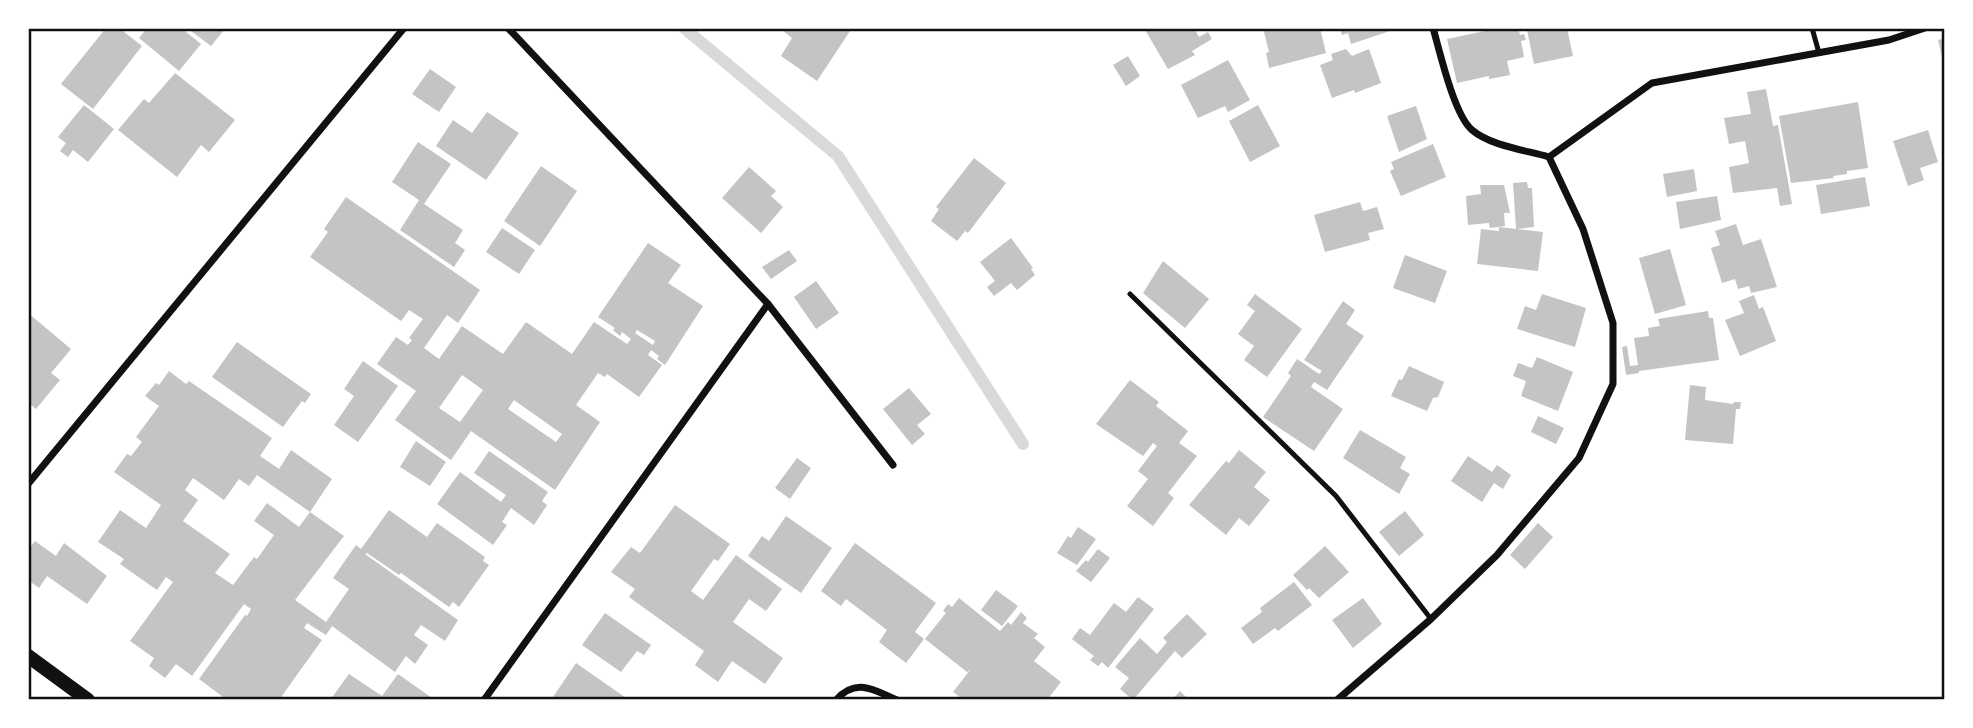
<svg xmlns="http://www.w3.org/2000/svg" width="1973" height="728" font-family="Mulish,sans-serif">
<rect width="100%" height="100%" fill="#fff"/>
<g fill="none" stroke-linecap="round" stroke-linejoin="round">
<path stroke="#d9d9d9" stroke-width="12" d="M 684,28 L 838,156 L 1023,444"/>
</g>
<g fill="#c4c4c4" fill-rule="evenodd">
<path d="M 106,28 L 119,28 L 142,46 L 93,109 L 61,84 Z"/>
<path d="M 147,28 L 181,28 L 201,44 L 179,71 L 139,38 Z"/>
<path d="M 187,28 L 221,28 L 224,30 L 211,46 Z"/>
<path d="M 783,28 L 852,28 L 817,81 L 781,56 L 792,38 L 782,30 Z"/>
<path d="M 1144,28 L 1194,28 L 1199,37 L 1208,32 L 1212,39 L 1192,51 L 1195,55 L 1168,69 Z"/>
<path d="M 1263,28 L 1320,28 L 1326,53 L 1269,68 L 1266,53 L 1269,52 Z"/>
<path d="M 1340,28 L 1389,28 L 1390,31 L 1351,44 L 1348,33 L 1342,35 Z"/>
<path d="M 1499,28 L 1518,28 L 1520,35 L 1524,34 L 1526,40 L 1521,41 L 1524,57 L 1507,61 L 1510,75 L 1489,79 L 1489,76 L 1457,83 L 1447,39 Z"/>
<path d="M 1534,28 L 1567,28 L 1573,56 L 1534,64 L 1527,30 Z"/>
<path d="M 1945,38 L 1945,65 L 1944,65 L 1938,40 Z"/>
<path d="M 1346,49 L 1352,56 L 1369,49 L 1381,83 L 1355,93 L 1354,90 L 1332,98 L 1320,65 L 1333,60 L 1331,54 Z"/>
<path d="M 1128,56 L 1140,76 L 1126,86 L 1113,65 Z"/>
<path d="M 1228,60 L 1250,100 L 1228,112 L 1225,106 L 1198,118 L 1181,85 Z"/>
<path d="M 430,69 L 456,87 L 439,112 L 412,94 Z"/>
<path d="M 175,73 L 235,120 L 209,152 L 201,145 L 177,177 L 118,130 L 144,99 L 149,103 Z"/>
<path d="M 1766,89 L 1773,126 L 1778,125 L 1792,204 L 1780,206 L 1777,188 L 1733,193 L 1729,167 L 1749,163 L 1745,141 L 1729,144 L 1724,118 L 1751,114 L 1747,92 Z"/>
<path d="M 1858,102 L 1868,168 L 1847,171 L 1847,174 L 1833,176 L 1834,178 L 1791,183 L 1779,116 Z"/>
<path d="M 84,105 L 114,129 L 88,162 L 73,150 L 68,157 L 60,151 L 66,143 L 58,137 Z"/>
<path d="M 1258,105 L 1280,146 L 1250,162 L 1229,121 Z"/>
<path d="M 1416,106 L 1427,139 L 1399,152 L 1387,116 Z"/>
<path d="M 487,112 L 519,133 L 486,180 L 436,146 L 453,120 L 472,133 Z"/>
<path d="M 1928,130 L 1938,162 L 1920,168 L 1924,180 L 1908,186 L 1893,141 Z"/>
<path d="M 418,142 L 451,164 L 424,204 L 463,230 L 455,243 L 465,250 L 454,267 L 400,230 L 419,200 L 392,182 Z"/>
<path d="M 1433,144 L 1446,177 L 1401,196 L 1390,171 L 1394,169 L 1391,162 Z"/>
<path d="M 974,158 L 1006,183 L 968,233 L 965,231 L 957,241 L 931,221 L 939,209 L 936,207 Z"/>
<path d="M 541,166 L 577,191 L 540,246 L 504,221 Z"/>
<path d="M 749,167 L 776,191 L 771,196 L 783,207 L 761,233 L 722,198 Z"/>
<path d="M 1694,169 L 1697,191 L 1667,197 L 1663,174 Z"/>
<path d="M 1865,177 L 1870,206 L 1821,214 L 1816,185 Z"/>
<path d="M 1527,182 L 1528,188 L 1532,188 L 1534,227 L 1516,229 L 1513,183 Z"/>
<path d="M 1480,185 L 1504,185 L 1510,213 L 1504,213 L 1505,226 L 1490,228 L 1489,223 L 1468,225 L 1466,196 L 1481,194 Z"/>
<path d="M 1717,196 L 1721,220 L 1680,229 L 1676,202 Z"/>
<path d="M 346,197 L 480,290 L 458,323 L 447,315 L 424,348 L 439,359 L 462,326 L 503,354 L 526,322 L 572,354 L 594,322 L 627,344 L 631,339 L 622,332 L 620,336 L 613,330 L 615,328 L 598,317 L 648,243 L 681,265 L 668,283 L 703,306 L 665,365 L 657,359 L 659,356 L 651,350 L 648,355 L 662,365 L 639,397 L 607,374 L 605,377 L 598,373 L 576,405 L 600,422 L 555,490 L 471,431 L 451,460 L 395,420 L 416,391 L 377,364 L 396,337 L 408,345 L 412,340 L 409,338 L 423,319 L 409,310 L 401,321 L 310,257 L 328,232 L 324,229 ZM 637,330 L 655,341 L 653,345 L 635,333 ZM 462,375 L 483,390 L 460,422 L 439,408 ZM 514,400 L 562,434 L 556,442 L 508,409 Z"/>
<path d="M 1360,202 L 1363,211 L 1377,207 L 1384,229 L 1368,233 L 1370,240 L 1325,252 L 1314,215 Z"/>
<path d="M 1736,224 L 1743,245 L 1761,239 L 1777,287 L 1751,293 L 1749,286 L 1738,289 L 1735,279 L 1722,283 L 1711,248 L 1720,245 L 1715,231 Z"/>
<path d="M 1499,227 L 1543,232 L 1538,271 L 1477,264 L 1481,229 L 1499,231 Z"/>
<path d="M 502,228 L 535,250 L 519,274 L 486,252 Z"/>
<path d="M 1011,238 L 1033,268 L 1031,269 L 1035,275 L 1017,290 L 1011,283 L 994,296 L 987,287 L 995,281 L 980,262 Z"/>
<path d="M 1670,249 L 1686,305 L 1655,314 L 1639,258 Z"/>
<path d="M 789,250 L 797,261 L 771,279 L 762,267 Z"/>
<path d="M 1405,255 L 1447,271 L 1435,303 L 1393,288 Z"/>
<path d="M 1163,261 L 1209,299 L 1185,328 L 1143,293 Z"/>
<path d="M 816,281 L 839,313 L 816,329 L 794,297 Z"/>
<path d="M 1255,294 L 1302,329 L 1267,377 L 1244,360 L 1254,346 L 1238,334 L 1255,311 L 1247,305 Z"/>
<path d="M 1542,294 L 1586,308 L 1575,347 L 1517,329 L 1525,306 L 1536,310 Z"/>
<path d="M 1754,295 L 1759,309 L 1763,307 L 1776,341 L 1740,356 L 1725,320 L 1744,313 L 1739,301 Z"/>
<path d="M 1343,301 L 1355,310 L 1346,324 L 1364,336 L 1327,390 L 1314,382 L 1311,387 L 1343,409 L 1314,451 L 1263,417 L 1291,376 L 1288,373 L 1297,359 L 1319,374 L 1322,371 L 1304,360 Z"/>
<path d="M 1708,311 L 1709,318 L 1713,318 L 1719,360 L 1639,371 L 1639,373 L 1626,375 L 1622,347 L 1627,346 L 1630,366 L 1638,365 L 1634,338 L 1649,336 L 1648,328 L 1660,326 L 1658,319 Z"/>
<path d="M 28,313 L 71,349 L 51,373 L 60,380 L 36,409 L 28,402 Z"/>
<path d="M 237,342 L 311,394 L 305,403 L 302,401 L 283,427 L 212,377 Z"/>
<path d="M 1537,357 L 1573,372 L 1558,411 L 1521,396 L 1526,381 L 1513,376 L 1518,363 L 1532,368 Z"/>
<path d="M 363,361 L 398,386 L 358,442 L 334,425 L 354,396 L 344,389 Z"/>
<path d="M 1409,366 L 1444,382 L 1438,397 L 1433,398 L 1427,411 L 1391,396 L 1399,379 L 1402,380 Z"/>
<path d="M 169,371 L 186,384 L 189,381 L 272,438 L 260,456 L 279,469 L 291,450 L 332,479 L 310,512 L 344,536 L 295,600 L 326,622 L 349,589 L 333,578 L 356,545 L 361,549 L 389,510 L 427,537 L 437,523 L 485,557 L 483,561 L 489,565 L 459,607 L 453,602 L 449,607 L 401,573 L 399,575 L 367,553 L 365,554 L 458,620 L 445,641 L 421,625 L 414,635 L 428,645 L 415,664 L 406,656 L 395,672 L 332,626 L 326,635 L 307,623 L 304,628 L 322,640 L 279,700 L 227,700 L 199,679 L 245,615 L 247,616 L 251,609 L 244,604 L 192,676 L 176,664 L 165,678 L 149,666 L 154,658 L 130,641 L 173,582 L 166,577 L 157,590 L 120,564 L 124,559 L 98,542 L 120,510 L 146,528 L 161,505 L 114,472 L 127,454 L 131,456 L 142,442 L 136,437 L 159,406 L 145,396 L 156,383 L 159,385 ZM 257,475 L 310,512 L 299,527 L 267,503 L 254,521 L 274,535 L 257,559 L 254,557 L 233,585 L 215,573 L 230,554 L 183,521 L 198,500 L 185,490 L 193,478 L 224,500 L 239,479 L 249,486 Z"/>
<path d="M 1130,380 L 1159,402 L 1156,406 L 1188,431 L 1179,443 L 1197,456 L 1168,493 L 1174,498 L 1153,526 L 1127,506 L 1148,479 L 1138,471 L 1157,446 L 1153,443 L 1143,456 L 1096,424 Z"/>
<path d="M 1690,385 L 1706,387 L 1705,400 L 1733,404 L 1734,402 L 1741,402 L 1740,409 L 1736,409 L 1733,444 L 1685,440 Z"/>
<path d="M 909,388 L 931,414 L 917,425 L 925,434 L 912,445 L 883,409 Z"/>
<path d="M 1538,416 L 1564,428 L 1556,444 L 1531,432 Z"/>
<path d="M 1360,430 L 1406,457 L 1400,468 L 1410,474 L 1399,494 L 1343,458 Z"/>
<path d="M 416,441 L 446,462 L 430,486 L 400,467 Z"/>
<path d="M 1239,450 L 1266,472 L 1254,487 L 1270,500 L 1249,526 L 1239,518 L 1226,535 L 1189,505 L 1226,461 L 1229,463 Z"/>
<path d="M 489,451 L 548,492 L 542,501 L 547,505 L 534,525 L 511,508 L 502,522 L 507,525 L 493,545 L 437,504 L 460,472 L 501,502 L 506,495 L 474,473 Z"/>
<path d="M 1468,456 L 1492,472 L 1497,465 L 1511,475 L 1503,489 L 1494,483 L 1482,502 L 1451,481 Z"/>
<path d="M 797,458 L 811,468 L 790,499 L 775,488 Z"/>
<path d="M 675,505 L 730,544 L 718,561 L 714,559 L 691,591 L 703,600 L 736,555 L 782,589 L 766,611 L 749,599 L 733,622 L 783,658 L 765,684 L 732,661 L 718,682 L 695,665 L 704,651 L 629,597 L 635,589 L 611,572 L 631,547 L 640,553 Z"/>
<path d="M 1405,511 L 1424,535 L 1399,556 L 1379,532 Z"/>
<path d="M 786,516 L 832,548 L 801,593 L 748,556 L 762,536 L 769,541 Z"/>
<path d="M 1538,523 L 1553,537 L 1525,569 L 1510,555 Z"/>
<path d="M 1078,527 L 1096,539 L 1077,565 L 1057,553 L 1068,536 L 1071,538 Z"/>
<path d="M 35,541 L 56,556 L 64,543 L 107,576 L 87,604 L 47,576 L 39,588 L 28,580 L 28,550 Z"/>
<path d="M 855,543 L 936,603 L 915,632 L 924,639 L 906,663 L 879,642 L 887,630 L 846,599 L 841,606 L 821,591 Z"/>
<path d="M 1325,546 L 1349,572 L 1319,598 L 1309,588 L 1307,590 L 1293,575 Z"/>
<path d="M 1098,549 L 1110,558 L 1091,582 L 1076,571 L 1086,560 L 1088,562 Z"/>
<path d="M 1294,582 L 1312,605 L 1278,631 L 1275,628 L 1253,644 L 1241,628 L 1262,612 L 1260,608 Z"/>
<path d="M 996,590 L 1018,606 L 1002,626 L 981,610 Z"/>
<path d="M 1138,597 L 1154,609 L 1108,668 L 1102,662 L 1098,666 L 1090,660 L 1094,656 L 1072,639 L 1080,628 L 1090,635 L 1114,603 L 1126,612 Z"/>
<path d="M 959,598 L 1000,631 L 1008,622 L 1011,625 L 1021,612 L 1027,618 L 1023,623 L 1038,634 L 1034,638 L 1045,647 L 1034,661 L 1061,682 L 1047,700 L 1000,700 L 998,698 L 996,700 L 964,700 L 953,692 L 970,670 L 967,672 L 925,639 L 946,613 L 943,611 L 948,604 L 952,607 Z"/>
<path d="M 1363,598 L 1382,624 L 1353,648 L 1332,620 Z"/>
<path d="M 605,613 L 651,645 L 644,655 L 637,651 L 621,672 L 582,645 Z"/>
<path d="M 1187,614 L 1207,634 L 1182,658 L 1175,651 L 1133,700 L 1120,689 L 1129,678 L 1115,667 L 1140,638 L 1157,654 L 1167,642 L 1163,638 Z"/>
<path d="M 576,663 L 629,700 L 551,700 Z"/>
<path d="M 349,674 L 382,696 L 398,674 L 435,700 L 330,700 Z"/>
<path d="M 1180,691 L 1189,700 L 1172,700 Z"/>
</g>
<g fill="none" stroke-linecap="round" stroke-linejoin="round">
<g stroke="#111" stroke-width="5">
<path d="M 1812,28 L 1819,53"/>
<path d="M 1130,294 L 1336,496 L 1431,619"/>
</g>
<g stroke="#111" stroke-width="7">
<path d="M 508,28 L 768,304 L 893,465"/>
<path d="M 1433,28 C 1440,52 1454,115 1472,130 C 1491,146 1525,150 1549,157"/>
<path d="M 28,484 L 404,28"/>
<path d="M 484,700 L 768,304"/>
<path d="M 836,700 C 856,677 874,690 897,700"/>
<path d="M 1337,700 L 1431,619 L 1497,555 L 1579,458 L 1613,384 L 1613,323 L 1583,229 L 1549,157 L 1652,83 L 1889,40 L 1925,28"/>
</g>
<path stroke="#111" stroke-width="14" d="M 28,656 L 88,700"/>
</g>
<rect width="1973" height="728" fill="none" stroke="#ffffff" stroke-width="60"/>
<rect x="30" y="30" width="1913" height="668" fill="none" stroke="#111" stroke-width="2.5"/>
</svg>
